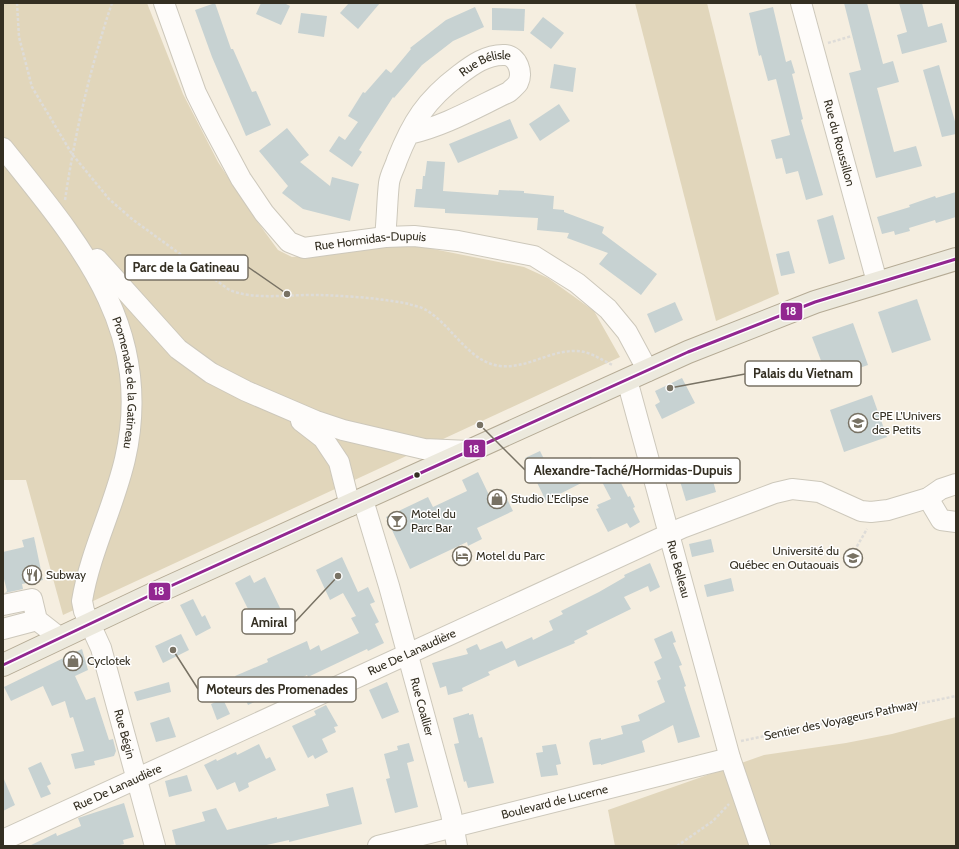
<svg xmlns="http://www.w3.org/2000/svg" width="959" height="849" font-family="Cabin,sans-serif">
<rect width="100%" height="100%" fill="#f5eee0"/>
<g fill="#e1d6bb">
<path d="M 3,3 L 147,3 L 183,94 L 218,162 L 254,217 L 278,250 L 292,257 L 322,255 L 379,242 L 428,248 L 524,267 L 548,278 L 594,311 L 620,357 L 63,615 L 26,480 L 3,480 Z"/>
<path d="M 635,3 L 707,3 L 779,294 L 716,321 Z"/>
<path d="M 956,717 L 956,846 L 615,846 L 608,810 L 764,755 L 846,743 L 892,734 Z"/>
</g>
<g fill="#c7d2d2">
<path d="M 215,3 L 231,49 L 233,49 L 252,92 L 256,91 L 271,125 L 246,136 L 212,57 L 195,10 Z"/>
<path d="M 261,3 L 284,3 L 290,6 L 281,25 L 256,14 Z"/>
<path d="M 349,3 L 380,3 L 358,29 L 340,13 Z"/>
<path d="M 844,3 L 867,3 L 883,64 L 893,61 L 899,82 L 877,88 L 894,152 L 916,146 L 922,166 L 876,178 L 849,73 L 861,70 Z"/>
<path d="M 899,3 L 922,3 L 928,27 L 942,23 L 947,42 L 902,54 L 897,35 L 907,32 Z"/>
<path d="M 475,7 L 484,27 L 453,41 L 422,65 L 394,98 L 393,97 L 364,142 L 359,150 L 362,152 L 352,167 L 329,151 L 339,136 L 345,140 L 358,122 L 348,116 L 363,92 L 365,93 L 386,69 L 391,73 L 411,49 L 410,48 L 446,20 Z"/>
<path d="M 773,7 L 786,62 L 791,60 L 795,73 L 792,74 L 803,119 L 801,120 L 823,195 L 806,200 L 798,171 L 786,174 L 782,158 L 776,159 L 771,140 L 790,135 L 776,79 L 768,81 L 761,55 L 759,56 L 749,13 Z"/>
<path d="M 492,8 L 525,9 L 524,31 L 492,30 Z"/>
<path d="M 301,13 L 327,16 L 324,37 L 298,33 Z"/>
<path d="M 543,17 L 564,33 L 551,49 L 530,33 Z"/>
<path d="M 554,64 L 576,68 L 573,92 L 550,88 Z"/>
<path d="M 939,65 L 956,125 L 956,134 L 942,137 L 923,70 Z"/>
<path d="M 559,104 L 570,121 L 540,141 L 529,124 Z"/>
<path d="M 510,119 L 518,138 L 458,163 L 449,144 Z"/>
<path d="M 287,128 L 309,155 L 300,162 L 330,186 L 332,177 L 359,184 L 350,221 L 303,209 L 282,193 L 288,186 L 259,151 Z"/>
<path d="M 427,161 L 445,162 L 443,191 L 498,195 L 499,190 L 524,191 L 524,193 L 554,196 L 553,209 L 564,210 L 564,212 L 604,227 L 602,233 L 657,274 L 641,295 L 599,264 L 608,253 L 567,238 L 569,233 L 537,230 L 538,218 L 445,213 L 445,209 L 414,207 L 416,189 L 422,189 L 423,176 L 425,176 Z"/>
<path d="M 956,192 L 956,217 L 936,223 L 935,220 L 909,228 L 910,231 L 895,235 L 894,231 L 882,234 L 877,217 L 910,207 L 909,205 L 935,196 L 936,198 Z"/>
<path d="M 833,215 L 845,259 L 829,264 L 817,220 Z"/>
<path d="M 789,251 L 795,273 L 781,276 L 776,254 Z"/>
<path d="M 917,299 L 931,340 L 892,353 L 878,312 Z"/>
<path d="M 675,302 L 683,320 L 655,333 L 647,314 Z"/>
<path d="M 853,323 L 868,365 L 828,379 L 812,337 Z"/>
<path d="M 682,378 L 695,403 L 662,419 L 655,405 L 660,402 L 655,391 Z"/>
<path d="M 872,395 L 887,437 L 844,452 L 830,410 Z"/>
<path d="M 540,451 L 553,477 L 591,457 L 599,474 L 546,501 L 525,458 Z"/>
<path d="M 708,462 L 716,492 L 686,501 L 677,471 Z"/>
<path d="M 615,471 L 628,497 L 630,496 L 635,507 L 633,508 L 640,522 L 630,528 L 627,523 L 608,532 L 596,509 L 599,508 L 597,505 L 611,499 L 600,478 Z"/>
<path d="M 478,472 L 489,495 L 502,489 L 513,511 L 477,528 L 482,539 L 468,546 L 467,542 L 410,569 L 386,517 L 428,497 L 433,507 L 467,491 L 462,480 Z"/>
<path d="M 34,537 L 43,580 L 22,584 L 23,589 L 5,593 L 7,591 L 3,575 L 3,552 L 24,547 L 22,540 Z"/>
<path d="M 711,539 L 714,552 L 692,557 L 689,544 Z"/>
<path d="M 342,557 L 358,592 L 368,587 L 375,602 L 370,604 L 379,622 L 375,624 L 384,643 L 368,651 L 367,649 L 308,677 L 307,675 L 288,685 L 287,683 L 280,686 L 278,681 L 260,691 L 263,698 L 248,705 L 235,676 L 268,662 L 267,659 L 307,641 L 310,650 L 319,645 L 321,651 L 359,633 L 351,618 L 356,616 L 343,593 L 330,600 L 316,570 Z"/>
<path d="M 650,563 L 660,587 L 650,592 L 648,586 L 624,597 L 631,609 L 586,631 L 588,634 L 574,641 L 575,643 L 518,667 L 515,660 L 488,672 L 490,675 L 462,688 L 463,691 L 448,695 L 446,686 L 440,688 L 432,663 L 468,654 L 466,649 L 477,644 L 480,650 L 502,641 L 506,649 L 532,637 L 533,640 L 553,630 L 549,621 L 563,614 L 561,611 L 599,592 L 625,577 L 624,575 Z"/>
<path d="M 250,575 L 254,583 L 265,577 L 281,610 L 255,623 L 235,583 Z"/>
<path d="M 731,578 L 734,591 L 707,597 L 704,585 Z"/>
<path d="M 193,599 L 202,617 L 205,615 L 211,628 L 196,636 L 180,605 Z"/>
<path d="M 672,631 L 676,642 L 673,643 L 682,665 L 679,666 L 686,686 L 684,687 L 700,737 L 678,743 L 673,725 L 642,741 L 645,752 L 601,765 L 601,764 L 593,765 L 589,743 L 591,740 L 601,738 L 601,740 L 623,734 L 621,726 L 640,721 L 638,715 L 665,702 L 657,681 L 661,679 L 654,662 L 662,658 L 654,639 Z"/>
<path d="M 181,634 L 189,650 L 163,663 L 155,646 Z"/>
<path d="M 82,649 L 88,670 L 75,676 L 86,700 L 95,697 L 109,740 L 113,739 L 116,751 L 114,756 L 94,761 L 95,765 L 75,769 L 71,754 L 84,751 L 73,717 L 70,718 L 65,701 L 52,706 L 43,686 L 11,701 L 4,687 Z"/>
<path d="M 169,682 L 171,692 L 137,701 L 134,692 Z"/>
<path d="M 387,682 L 399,712 L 382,719 L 369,690 Z"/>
<path d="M 223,699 L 230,714 L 217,720 L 211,704 Z"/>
<path d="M 326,705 L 338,726 L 334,727 L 336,732 L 322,739 L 328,752 L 315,759 L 313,755 L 308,758 L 292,726 L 316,715 L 314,711 Z"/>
<path d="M 469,713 L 469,715 L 473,714 L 479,738 L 482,737 L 494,783 L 468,788 L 466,781 L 464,782 L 454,744 L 459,743 L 453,718 Z"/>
<path d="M 169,717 L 176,737 L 156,742 L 150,723 Z"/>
<path d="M 409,743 L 414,761 L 407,763 L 418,807 L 395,813 L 386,779 L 390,778 L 384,754 L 398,750 L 397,746 Z"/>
<path d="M 259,744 L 266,759 L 270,757 L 276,770 L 248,783 L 249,787 L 239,792 L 235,782 L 217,790 L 204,765 L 216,759 L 217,761 L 236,752 L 237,755 Z"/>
<path d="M 556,744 L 561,764 L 556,765 L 558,775 L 541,777 L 536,753 L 543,752 L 542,746 Z"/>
<path d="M 41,762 L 51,784 L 47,786 L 51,794 L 41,798 L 28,768 Z"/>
<path d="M 187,775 L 192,791 L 169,797 L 165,781 Z"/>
<path d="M 3,777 L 15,805 L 3,811 Z"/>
<path d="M 353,787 L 362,824 L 289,842 L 289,840 L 262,846 L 176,846 L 172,830 L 205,821 L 202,812 L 216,808 L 227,830 L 277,817 L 277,819 L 329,806 L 326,794 Z"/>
<path d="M 124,803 L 134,837 L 123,840 L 124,844 L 116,846 L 29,846 L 56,833 L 57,836 L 81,826 L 78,818 Z"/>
</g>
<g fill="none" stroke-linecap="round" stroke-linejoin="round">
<g stroke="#cdc8bb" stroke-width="22">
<g id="minor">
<path id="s1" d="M 164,3 L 196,93 L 211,123 L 241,179 L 264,213 L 289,242 L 304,248 L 385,237 L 414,236 L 458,241 L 534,256 L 577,283 L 608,309 L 627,332 L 648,371"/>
<path id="s2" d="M 801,3 L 877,282"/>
<path id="s3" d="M 3,148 C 79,243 155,328 125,459 C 114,507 90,552 82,601 L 84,611 L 101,648 L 155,846"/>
<path id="s4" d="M 385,237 C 387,219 387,201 389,183 C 390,175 395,167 397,160 C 412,122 426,100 459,75 C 472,65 487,54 505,55 C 518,56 523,73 518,83 C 516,86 512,89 509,92 C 477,107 445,126 409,134"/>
<path d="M 97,259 L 178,349 L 211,373 L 246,391 L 316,421 L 343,430 L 424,449 L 469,451"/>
<path id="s5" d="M 627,380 L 730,758 L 760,846"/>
<path d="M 301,421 L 323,438 L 339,462 L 350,506"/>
<path d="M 928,498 L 941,520 L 956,522"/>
<path id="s6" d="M 363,500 L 389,586 L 451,813 L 457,846"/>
<path d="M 3,605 L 32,599 L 37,620 L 60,638"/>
<path d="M 3,629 L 37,620"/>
<path id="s7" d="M 3,840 L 682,528 L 775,493 L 792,489 L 819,492 L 861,511 L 871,512 L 888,510 L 928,498 L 941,489 L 956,484"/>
<path id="s8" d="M 378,846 L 730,758"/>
</g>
</g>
<g stroke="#b5ab95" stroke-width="24">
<path id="major" d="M 3,665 L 153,594 L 688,352 L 815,302 L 956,259"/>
</g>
<g stroke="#dedcd8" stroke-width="2.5" stroke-dasharray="3 2" stroke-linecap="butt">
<path d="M 17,3 L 19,37 L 32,87 L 72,154 L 109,199 L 132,219 L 228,289 C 250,301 293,294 319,295 C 348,296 380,298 409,304 C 414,306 422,307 426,310 C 452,325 468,362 500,366 C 527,369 550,350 576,351 C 590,351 601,360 613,365"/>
<path d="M 828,43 L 852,36"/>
<path d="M 65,200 C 75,133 90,68 112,3"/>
<path d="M 859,561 L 856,548 L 867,529"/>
<path d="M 741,741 L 956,696"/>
<path d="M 677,846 L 713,821 L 729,804"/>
</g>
<use href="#minor" stroke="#fefcfa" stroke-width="20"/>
<use href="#major" stroke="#ece9dd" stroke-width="22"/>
<g stroke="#fff" stroke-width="6">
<path id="bus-1" d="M 3,665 L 153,594 L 688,352 L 815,302 L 956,259"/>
</g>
<use href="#bus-1" stroke="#922790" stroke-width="3"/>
</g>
<defs>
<g id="school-ring" transform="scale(1)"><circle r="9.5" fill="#fff" stroke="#787264" stroke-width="1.5"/><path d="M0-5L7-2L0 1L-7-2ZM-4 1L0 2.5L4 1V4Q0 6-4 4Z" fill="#787264"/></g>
<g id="shop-ring" transform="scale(1)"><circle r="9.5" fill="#fff" stroke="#787264" stroke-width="1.5"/><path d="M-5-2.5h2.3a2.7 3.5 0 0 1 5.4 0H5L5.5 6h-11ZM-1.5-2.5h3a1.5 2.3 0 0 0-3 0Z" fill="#787264"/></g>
<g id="bar-ring" transform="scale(1)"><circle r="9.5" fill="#fff" stroke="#787264" stroke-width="1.5"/><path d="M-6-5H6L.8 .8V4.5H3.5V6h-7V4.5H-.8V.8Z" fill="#787264"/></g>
<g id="hotel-ring" transform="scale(1)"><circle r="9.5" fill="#fff" stroke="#787264" stroke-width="1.5"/><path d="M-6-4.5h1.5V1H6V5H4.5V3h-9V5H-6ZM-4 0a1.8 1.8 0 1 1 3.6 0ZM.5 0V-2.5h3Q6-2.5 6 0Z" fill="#787264"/></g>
<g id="university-ring" transform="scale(1)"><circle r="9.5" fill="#fff" stroke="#787264" stroke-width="1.5"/><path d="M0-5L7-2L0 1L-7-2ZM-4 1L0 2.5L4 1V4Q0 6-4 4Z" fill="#787264"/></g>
<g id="restaurant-ring" transform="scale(1)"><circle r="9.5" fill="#fff" stroke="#787264" stroke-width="1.5"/><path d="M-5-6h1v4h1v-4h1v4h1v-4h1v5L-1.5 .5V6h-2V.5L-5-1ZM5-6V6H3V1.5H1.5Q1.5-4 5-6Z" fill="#787264"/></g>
</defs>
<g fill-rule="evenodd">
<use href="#school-ring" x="858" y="423"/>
<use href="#shop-ring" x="497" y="499"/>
<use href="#bar-ring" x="397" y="521"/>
<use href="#hotel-ring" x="462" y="556"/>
<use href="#university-ring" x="853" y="558"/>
<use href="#restaurant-ring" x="32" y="575"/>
<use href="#shop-ring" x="73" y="661"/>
</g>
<circle fill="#342f22" stroke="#fff" stroke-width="1.5" cx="417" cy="475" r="3.5"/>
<g text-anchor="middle" stroke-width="3" stroke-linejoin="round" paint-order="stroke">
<g font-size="12" fill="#342f22" stroke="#fff">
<text dy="4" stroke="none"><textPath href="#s4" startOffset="215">Rue Bélisle</textPath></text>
<text dy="4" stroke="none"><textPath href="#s2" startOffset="145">Rue du Roussillon</textPath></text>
<text dy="4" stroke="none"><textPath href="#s1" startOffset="355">Rue Hormidas-Dupuis</textPath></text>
<text dy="4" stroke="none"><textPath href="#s3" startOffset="271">Promenade de la Gatineau</textPath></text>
<text dy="4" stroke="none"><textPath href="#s5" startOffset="196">Rue Belleau</textPath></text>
<text dy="4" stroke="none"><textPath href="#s7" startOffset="450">Rue De Lanaudière</textPath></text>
<text dy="4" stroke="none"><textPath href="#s6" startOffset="215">Rue Coallier</textPath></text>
<text transform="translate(841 720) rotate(-12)" y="4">Sentier des Voyageurs Pathway</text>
<text dy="4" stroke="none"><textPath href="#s3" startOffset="637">Rue Bégin</textPath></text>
<text dy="4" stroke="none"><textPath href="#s7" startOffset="126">Rue De Lanaudière</textPath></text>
<text dy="4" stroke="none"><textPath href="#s8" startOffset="182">Boulevard de Lucerne</textPath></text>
</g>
<g font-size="12" fill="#342f22" stroke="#fff" text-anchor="start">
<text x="872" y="420">CPE L'Univers<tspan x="872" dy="14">des Petits</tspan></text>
<text x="511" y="503">Studio L'Eclipse</text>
<text x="411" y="518">Motel du<tspan x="411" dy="14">Parc Bar</tspan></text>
<text x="839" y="555" text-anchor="end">Université du<tspan x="839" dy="14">Québec en Outaouais</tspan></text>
<text x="476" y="560">Motel du Parc</text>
<text x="46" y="579">Subway</text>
<text x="87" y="665">Cyclotek</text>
</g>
</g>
<path fill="none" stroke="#787264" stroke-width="1.5" d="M287 294L248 267M670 388L745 374M480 425L525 470M338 576L295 622M173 650L198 689"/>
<g fill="#787264" stroke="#fff" stroke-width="1.5">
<circle cx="287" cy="294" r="4"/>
<circle cx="670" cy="388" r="4"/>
<circle cx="480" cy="425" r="4"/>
<circle cx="338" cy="576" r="4"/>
<circle cx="173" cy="650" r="4"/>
</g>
<g fill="#fff" stroke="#787264" stroke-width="1.5">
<rect x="125" y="255" width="123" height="25" rx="4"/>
<rect x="745" y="361" width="116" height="25" rx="4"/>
<rect x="525" y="458" width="215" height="25" rx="4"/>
<rect x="242" y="609" width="53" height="25" rx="4"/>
<rect x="198" y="677" width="158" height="25" rx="4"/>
</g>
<g font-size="13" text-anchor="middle" font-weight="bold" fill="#342f22">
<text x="186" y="272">Parc de la Gatineau</text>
<text x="803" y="378">Palais du Vietnam</text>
<text x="633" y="475">Alexandre-Taché/Hormidas-Dupuis</text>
<text x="269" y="627">Amiral</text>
<text x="277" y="694">Moteurs des Promenades</text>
</g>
<g stroke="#fff" stroke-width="1.5">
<rect x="780" y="302" width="23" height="19" rx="4" fill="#922790"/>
<rect x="463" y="439" width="23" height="19" rx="4" fill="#922790"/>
<rect x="148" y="582" width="23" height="19" rx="4" fill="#922790"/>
</g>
<g font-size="11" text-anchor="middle" font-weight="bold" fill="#fff">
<text x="791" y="315">18</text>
<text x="474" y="453">18</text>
<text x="159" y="595">18</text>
</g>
<rect width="959" height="849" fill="none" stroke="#342f22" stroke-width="8"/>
</svg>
